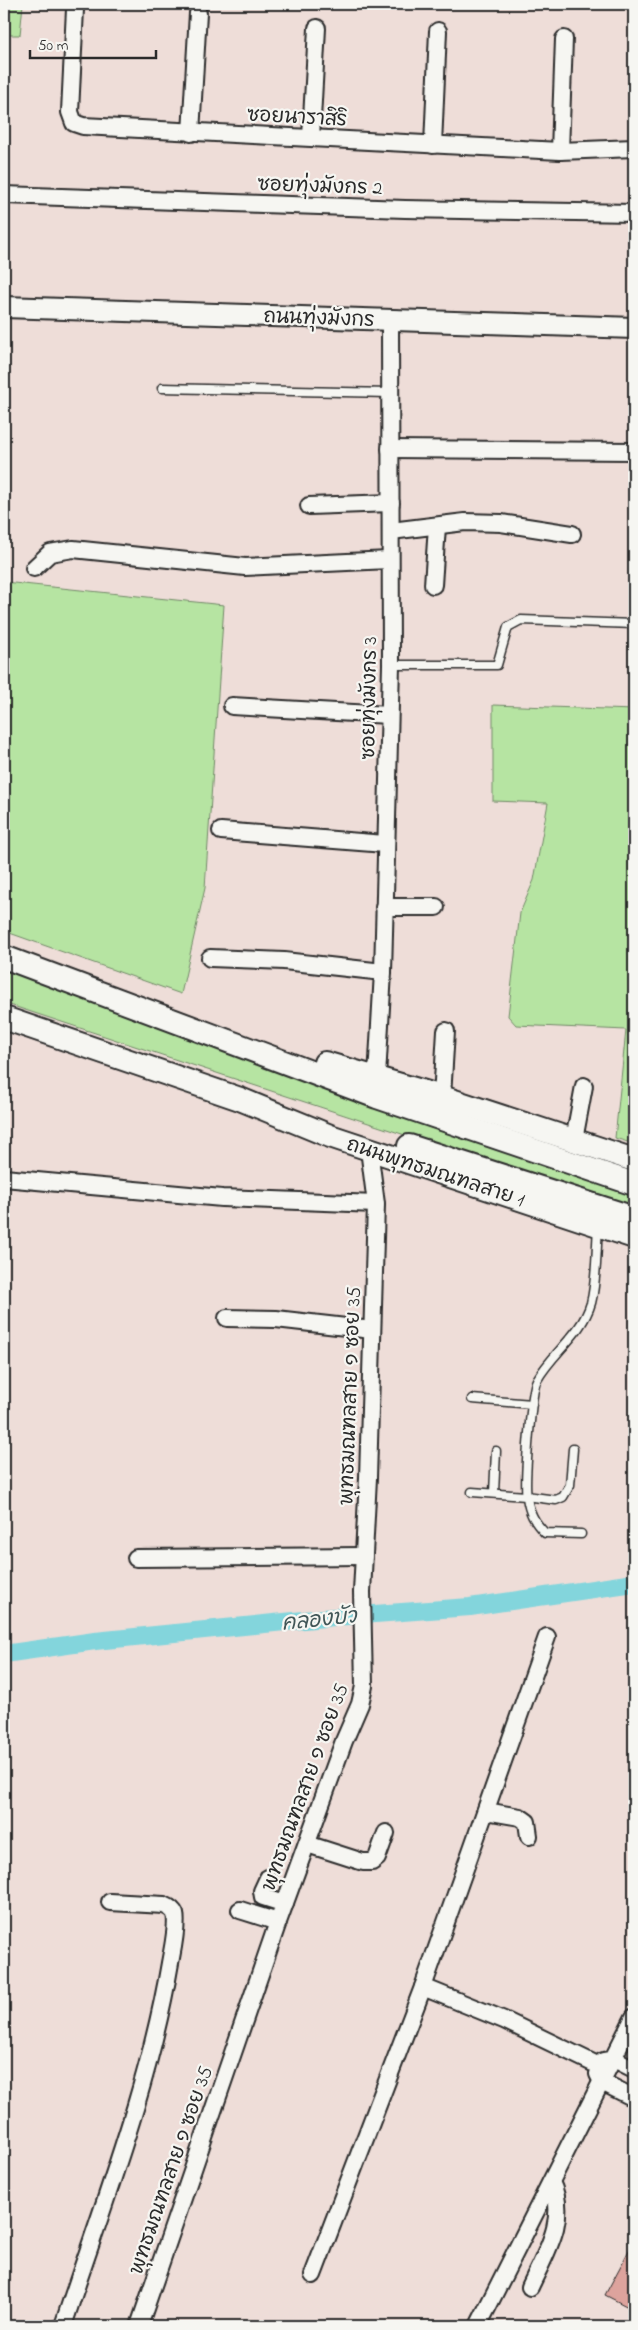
<svg xmlns="http://www.w3.org/2000/svg" width="638" height="2330" font-family="'Indie Flower','Playpen Sans Thai',sans-serif">
<rect width="100%" height="100%" fill="#eeddd8"/>
<filter id="ink" filterUnits="userSpaceOnUse"><feTurbulence type="fractalNoise" baseFrequency=".02" numOctaves="2"/><feDisplacementMap in="SourceGraphic" scale="10" xChannelSelector="R" yChannelSelector="G"/><feConvolveMatrix kernelMatrix="1 2 1 2 8 2 1 2 1" color-interpolation-filters="sRGB"/></filter>
<g filter="url(#ink)">
<g fill="#b6e4a2" stroke="#708866">
<path d="M 4,4 L 23,4 L 20,35 L 4,35 Z"/>
<path d="M 4,582 L 224,605 L 205,888 L 181,994 L 4,931 Z"/>
<path d="M 493,705 L 634,710 L 634,1144 L 615,1138 L 626,1030 L 516,1025 L 508,1016 L 520,913 L 534,880 L 548,803 L 493,801 Z"/>
<path d="M 4,970 L 490,1146 L 634,1192 L 634,1214 L 484,1161 L 4,1003 Z"/>
</g>
<g fill="none" stroke-linecap="round" stroke-linejoin="round">
<path stroke="#83d5dc" stroke-width="18" d="M 4,1654 L 95,1641 L 334,1617 L 470,1607 L 634,1583"/>
</g>
<path fill="#dda39d" stroke="#2b2b2b" d="M 634,2241 L 634,2310 L 605,2295 Z"/>
<g fill="none" stroke-linecap="round" stroke-linejoin="round">
<g stroke="#2b2b2b" stroke-width="11">
<g id="service">
<path d="M 162,388 L 390,393"/>
<path d="M 391,665 L 497,665 L 508,627 L 521,620 L 634,624"/>
<path d="M 472,1399 L 532,1404"/>
<path d="M 472,1492 L 526,1496 L 556,1500 L 563,1497 L 570,1485 L 573,1449"/>
<path d="M 494,1493 L 496,1451"/>
<path d="M 581,1534 L 545,1533 C 534,1522 529,1512 527,1497 C 524,1484 531,1390 537,1380 C 552,1353 582,1334 591,1303 C 597,1280 596,1252 598,1228"/>
</g>
</g>
<g stroke="#2b2b2b" stroke-width="20">
<g id="minor">
<path d="M 75,9 L 70,112 L 74,123 L 83,126 L 560,151 L 634,148"/>
<path d="M 191,133 L 198,13"/>
<path d="M 311,137 L 317,28"/>
<path d="M 433,145 L 438,31"/>
<path d="M 560,151 L 564,39"/>
<path d="M 4,195 L 405,209 L 634,213"/>
<path d="M 390,449 L 634,451"/>
<path d="M 309,506 L 391,503"/>
<path d="M 391,531 L 465,522 L 501,523 L 572,534"/>
<path d="M 34,568 L 50,553 L 73,549 L 245,567 L 389,560"/>
<path d="M 433,585 L 437,526"/>
<path d="M 232,706 L 389,715"/>
<path d="M 221,831 L 385,844"/>
<path d="M 384,907 L 436,907"/>
<path d="M 210,958 L 284,961 L 383,972"/>
<path d="M 377,1077 L 383,972 L 391,665 L 390,320"/>
<path d="M 442,1097 L 446,1031"/>
<path d="M 574,1140 L 584,1086"/>
<path d="M 4,1178 L 222,1198 L 376,1204"/>
<path d="M 227,1318 L 276,1319 L 372,1330"/>
<path d="M 136,1558 L 364,1556"/>
<path d="M 486,1811 L 520,1817 L 527,1822 L 529,1836"/>
<path d="M 307,1844 L 363,1862 L 372,1862 L 377,1858 L 386,1833"/>
<path d="M 268,1878 L 262,1891 L 263,1897 L 285,1904"/>
<path d="M 240,1910 L 278,1922"/>
<path d="M 423,1987 L 504,2020 L 593,2063"/>
<path d="M 603,2061 L 614,2059 L 634,2069"/>
<path d="M 598,2074 L 602,2082 L 634,2098"/>
<path d="M 313,2275 L 423,1987 L 547,1637"/>
<path d="M 530,2287 C 545,2254 569,2218 551,2182"/>
<path d="M 63,2326 C 102,2207 149,2087 170,1963 C 172,1952 178,1925 175,1914 C 173,1909 169,1907 164,1905 L 110,1902"/>
<path d="M 139,2326 L 278,1922 L 344,1741 L 360,1704 L 364,1686 L 362,1592 L 368,1478 L 376,1204 L 369,1149"/>
<path d="M 478,2326 L 634,2017"/>
</g>
</g>
<g stroke="#2b2b2b" stroke-width="24">
<path id="tertiary" d="M 4,307 L 634,328"/>
</g>
<g stroke="#2b2b2b" stroke-width="26">
<g id="secondary">
<path d="M 4,957 L 377,1097 L 634,1184"/>
<path d="M 4,1018 L 240,1099 L 330,1136 L 634,1237"/>
<path d="M 325,1063 L 442,1097 L 634,1160"/>
<path d="M 409,1146 L 634,1218"/>
</g>
</g>
<use href="#service" stroke="#f6f6f2" stroke-width="8"/>
<use href="#minor" stroke="#f6f6f2" stroke-width="16"/>
<use href="#tertiary" stroke="#f6f6f2" stroke-width="20"/>
<use href="#secondary" stroke="#f6f6f2" stroke-width="22"/>
</g>
</g>
<g text-anchor="middle" stroke-width="4.5" stroke-linejoin="round" paint-order="stroke">
<g font-size="20" fill="#2b2b2b" stroke="#f6f6f2">
<text transform="translate(297 116) rotate(3)" y="7">ซอยนาราสิริ</text>
<text transform="translate(320 185) rotate(2)" y="7">ซอยทุ่งมังกร 2</text>
<text transform="translate(319 317) rotate(2)" y="7">ถนนทุ่งมังกร</text>
<text transform="translate(368 698) rotate(-89)" y="7">ซอยทุ่งมังกร 3</text>
<text transform="translate(436 1171) rotate(18)" y="7">ถนนพุทธมณฑลสาย 1</text>
<text transform="translate(349 1396) rotate(-88)" y="7">พุทธมณฑลสาย ๑ ซอย 35</text>
<text transform="translate(304 1787) rotate(-70)" y="7">พุทธมณฑลสาย ๑ ซอย 35</text>
<text transform="translate(170 2170) rotate(-71)" y="7">พุทธมณฑลสาย ๑ ซอย 35</text>
</g>
<g font-size="21" font-style="italic" fill="#415657" stroke="#f6f6f2">
<text transform="translate(319 1619) rotate(-6)" y="7">คลองบัว</text>
</g>
</g>
<rect width="638" height="2330" fill="none" stroke="#f6f6f2" stroke-width="20"/>
<rect x="10" y="10" width="618" height="2310" fill="none" stroke="#2b2b2b" stroke-width="2" filter="url(#ink)"/>
<path d="M30 50v8h126v-8" fill="none" stroke="#2b2b2b" stroke-width="2.5"/>
<text x="38" y="50" font-size="15" fill="#2b2b2b" stroke="#f6f6f2" stroke-width="4" paint-order="stroke">50 m</text>
</svg>
